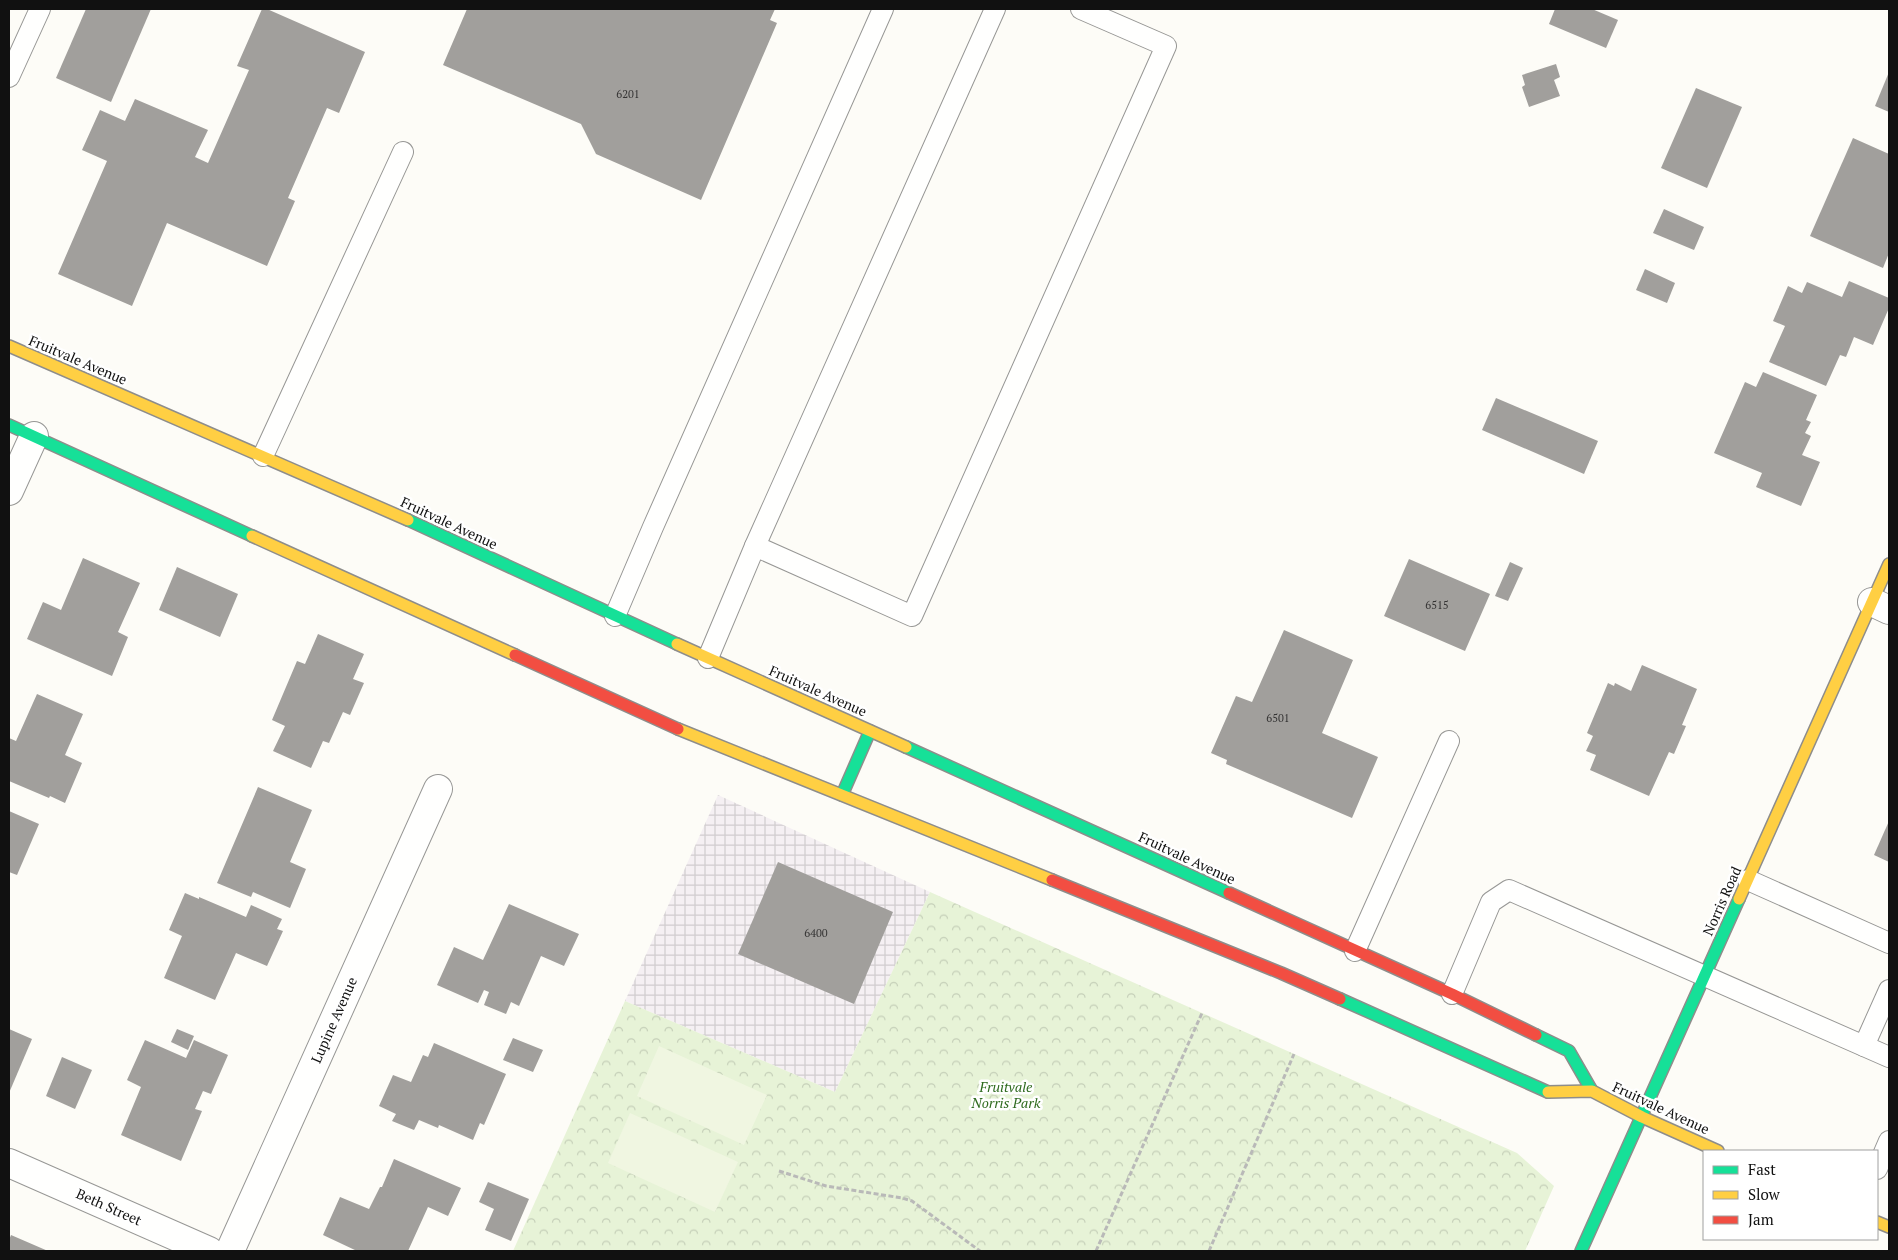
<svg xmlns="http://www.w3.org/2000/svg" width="1898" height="1260" font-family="'PT Serif',serif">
<defs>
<pattern id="industrial-grid" width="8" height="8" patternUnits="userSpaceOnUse" patternTransform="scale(1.25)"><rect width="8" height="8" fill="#f5f0f3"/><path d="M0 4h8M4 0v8" fill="none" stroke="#d1cdcf"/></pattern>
<pattern id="park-crowns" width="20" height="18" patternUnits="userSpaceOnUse" patternTransform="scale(1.25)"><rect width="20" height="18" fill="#e7f3d7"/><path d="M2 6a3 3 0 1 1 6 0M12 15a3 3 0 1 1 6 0" fill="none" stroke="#c5cfb8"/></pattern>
</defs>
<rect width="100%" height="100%" fill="#fdfcf7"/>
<path fill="url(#industrial-grid)" d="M 718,795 L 930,892 L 835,1092 L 625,1001 Z"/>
<path fill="url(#park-crowns)" d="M 930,892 L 1517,1153 L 1554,1186 L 1525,1251 L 513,1251 L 625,1001 L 835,1092 Z"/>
<g fill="#f0f6e1">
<path d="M 659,1046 L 767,1095 L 744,1145 L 637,1096 Z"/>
<path d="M 630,1113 L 738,1162 L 715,1212 L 608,1163 Z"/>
</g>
<g fill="#a19f9c">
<path d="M 86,9 L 151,9 L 111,102 L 56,78 Z"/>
<path d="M 262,9 L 267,9 L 365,52 L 339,113 L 327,108 L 288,198 L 295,201 L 267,266 L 167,223 L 132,306 L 58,274 L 107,161 L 82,150 L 100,110 L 125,121 L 135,99 L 208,130 L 195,157 L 208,163 L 249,70 L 237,66 Z"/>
<path d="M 467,9 L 775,9 L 770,20 L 777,23 L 701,200 L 596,154 L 581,124 L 443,65 Z"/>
<path d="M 1555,9 L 1592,9 L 1618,20 L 1606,48 L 1549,24 Z"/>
<path d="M 1556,64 L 1560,77 L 1554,80 L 1560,96 L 1529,107 L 1522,87 L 1525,85 L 1522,75 Z"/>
<path d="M 1889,72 L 1889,112 L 1875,106 Z"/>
<path d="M 1696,88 L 1742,107 L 1707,188 L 1661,168 Z"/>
<path d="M 1853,138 L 1889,154 L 1889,253 L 1883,268 L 1810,236 Z"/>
<path d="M 1664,209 L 1704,227 L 1694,250 L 1653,233 Z"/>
<path d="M 1645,269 L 1675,283 L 1667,303 L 1636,290 Z"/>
<path d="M 1849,281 L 1889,298 L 1889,308 L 1873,345 L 1854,337 L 1846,357 L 1840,355 L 1826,386 L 1769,362 L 1785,326 L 1773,321 L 1788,286 L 1802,293 L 1807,282 L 1842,297 Z"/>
<path d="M 1763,372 L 1817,395 L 1806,420 L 1811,422 L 1805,433 L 1811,436 L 1802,455 L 1820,462 L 1801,506 L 1756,487 L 1762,473 L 1714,453 L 1745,382 L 1756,387 Z"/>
<path d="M 1496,398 L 1598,441 L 1584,474 L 1482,430 Z"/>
<path d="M 83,558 L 140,583 L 118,632 L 128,637 L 112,676 L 27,639 L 43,602 L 61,610 Z"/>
<path d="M 1409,559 L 1490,594 L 1465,651 L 1384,616 Z"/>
<path d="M 1510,562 L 1523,568 L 1508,601 L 1495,596 Z"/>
<path d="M 177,567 L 238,594 L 220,637 L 159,610 Z"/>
<path d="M 1284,630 L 1353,660 L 1322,733 L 1378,757 L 1352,818 L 1226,764 L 1227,760 L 1211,753 L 1236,696 L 1252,702 Z"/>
<path d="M 318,634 L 364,654 L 353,679 L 364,683 L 350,715 L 343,712 L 329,743 L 323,741 L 311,768 L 273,751 L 285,726 L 272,720 L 297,661 L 305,664 Z"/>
<path d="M 1642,665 L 1697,689 L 1682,725 L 1686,726 L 1674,754 L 1669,752 L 1649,796 L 1590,770 L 1596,755 L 1586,751 L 1593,736 L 1587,733 L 1608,683 L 1614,686 L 1615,683 L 1631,691 Z"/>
<path d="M 37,694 L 83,714 L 65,755 L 82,763 L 65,803 L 50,796 L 49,798 L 9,781 L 9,738 L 16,741 Z"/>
<path d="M 258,787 L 312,810 L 290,862 L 306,869 L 290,908 L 253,892 L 251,897 L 217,883 Z"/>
<path d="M 9,811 L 39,824 L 17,875 L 9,872 Z"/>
<path d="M 1889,821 L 1889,862 L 1874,855 Z"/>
<path d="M 778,862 L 893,912 L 854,1004 L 738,954 Z"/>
<path d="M 185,893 L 199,899 L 199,897 L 246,917 L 251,905 L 282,919 L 277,929 L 283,931 L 267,966 L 236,953 L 215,1000 L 164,978 L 182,936 L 169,930 Z"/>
<path d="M 509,904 L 579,934 L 564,966 L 541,956 L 519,1006 L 511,1002 L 506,1014 L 484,1005 L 489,992 L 484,990 L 478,1003 L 437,985 L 454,947 L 483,960 Z"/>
<path d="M 9,1029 L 32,1039 L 9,1093 Z"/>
<path d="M 177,1029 L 194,1036 L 188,1050 L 171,1042 Z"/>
<path d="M 513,1038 L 543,1050 L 533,1072 L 503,1060 Z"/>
<path d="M 145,1040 L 186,1058 L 194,1040 L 228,1055 L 211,1094 L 203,1091 L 195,1109 L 202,1111 L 181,1161 L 121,1135 L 141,1087 L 127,1080 Z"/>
<path d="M 434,1043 L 506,1074 L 484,1125 L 480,1123 L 473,1140 L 439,1125 L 438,1128 L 419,1120 L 414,1130 L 392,1121 L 396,1114 L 379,1106 L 393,1075 L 411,1082 L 423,1055 L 428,1057 Z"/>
<path d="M 62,1057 L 92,1070 L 75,1109 L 46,1096 Z"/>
<path d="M 394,1159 L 461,1188 L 448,1216 L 428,1207 L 408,1251 L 357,1251 L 323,1235 L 340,1197 L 369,1209 L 380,1187 L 382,1187 Z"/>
<path d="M 488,1182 L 529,1199 L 511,1241 L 485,1230 L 494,1209 L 479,1202 Z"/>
<path d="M 11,1235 L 48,1251 L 9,1251 L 9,1240 Z"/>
</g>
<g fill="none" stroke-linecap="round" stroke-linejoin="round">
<g stroke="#979795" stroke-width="22">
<g id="lane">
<path d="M 9,77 L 40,9"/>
<path d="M 263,456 L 403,152"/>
<path d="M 755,546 L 995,9"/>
<path d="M 615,616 L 653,527 L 883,9"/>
<path d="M 708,658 L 755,546 L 912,616 L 1166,46 L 1081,9"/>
<path d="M 1748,880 L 1889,943"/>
<path d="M 1355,951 L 1449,741"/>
<path d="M 1452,994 L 1491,902 L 1509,890 L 1889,1057"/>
<path d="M 1864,1046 L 1889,990"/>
<path d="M 1877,1169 L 1889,1141"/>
</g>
</g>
<g stroke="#979795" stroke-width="30">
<g id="street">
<path d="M 9,491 L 34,436"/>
<path d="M 1872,602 L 1889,610"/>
<path d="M 9,1163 L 209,1251"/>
<path d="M 230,1251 L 438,789"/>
</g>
</g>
<g stroke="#8e8d8b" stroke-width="14">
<g id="fast">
<path d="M 9,425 L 252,536"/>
<path d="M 408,520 L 677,644"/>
<path d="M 906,747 L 1229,893"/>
<path d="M 842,795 L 870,731"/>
<path d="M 1340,999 L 1548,1092"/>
<path d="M 1536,1035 L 1569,1051 L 1592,1091"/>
<path d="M 1581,1251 L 1739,899"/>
</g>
</g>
<g stroke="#8e8d8b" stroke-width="14">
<g id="slow">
<path d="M 9,346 L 408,520"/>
<path d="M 252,536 L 515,655"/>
<path d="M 677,644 L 906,747"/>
<path d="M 678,729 L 1052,880"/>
<path d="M 1739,899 L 1889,564"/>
<path d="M 1548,1092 L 1592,1091 L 1642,1117 L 1718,1151"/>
<path d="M 1877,1222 L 1889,1227"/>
</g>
</g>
<g stroke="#8e8d8b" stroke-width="14">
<g id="jam">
<path d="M 515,655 L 678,729"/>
<path d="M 1052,880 L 1281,973 L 1340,999"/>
<path d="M 1229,893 L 1452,994 L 1536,1035"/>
</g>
</g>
<g stroke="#b9b9b8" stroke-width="3" stroke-dasharray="5 2.5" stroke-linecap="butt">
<path d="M 779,1171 L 826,1186 L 902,1198 L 912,1201 L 980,1251"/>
<path d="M 1096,1251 L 1202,1013"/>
<path d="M 1209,1251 L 1294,1054"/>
</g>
<use href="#lane" stroke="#fffffe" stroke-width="20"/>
<use href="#street" stroke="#fffffe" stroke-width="28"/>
<use href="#fast" stroke="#16e098" stroke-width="11"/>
<use href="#slow" stroke="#ffcf43" stroke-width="11"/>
<use href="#jam" stroke="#f24e42" stroke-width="11"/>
</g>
<g text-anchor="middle" stroke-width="5" stroke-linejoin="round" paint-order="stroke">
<g font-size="11" fill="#353434">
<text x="628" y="98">6201</text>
<text x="1437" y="609">6515</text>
<text x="1278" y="722">6501</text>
<text x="816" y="937">6400</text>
</g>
<g font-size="14" fill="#111" stroke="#fff">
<text transform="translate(78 360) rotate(23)" y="5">Fruitvale Avenue</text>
<text transform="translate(449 523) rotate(25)" y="5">Fruitvale Avenue</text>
<text transform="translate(818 691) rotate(24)" y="5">Fruitvale Avenue</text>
<text transform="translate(1187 858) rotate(25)" y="5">Fruitvale Avenue</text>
<text transform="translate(1722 901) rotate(-66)" y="5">Norris Road</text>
<text transform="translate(334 1020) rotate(-66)" y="5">Lupine Avenue</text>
<text transform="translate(1661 1108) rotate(25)" y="5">Fruitvale Avenue</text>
<text transform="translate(109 1207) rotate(24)" y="5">Beth Street</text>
</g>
<g font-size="14" font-style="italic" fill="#2f6b1f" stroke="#fff">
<text x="1006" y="1092">Fruitvale<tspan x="1006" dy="16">Norris Park</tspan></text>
</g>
</g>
<rect width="1898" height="1260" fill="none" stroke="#111111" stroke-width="20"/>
<rect x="1703" y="1150" width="175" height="90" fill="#ffffff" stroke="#a0a0a0"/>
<rect x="1713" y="1166" width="25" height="8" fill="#16e098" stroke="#a0a0a0"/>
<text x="1748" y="1175" font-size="15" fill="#111111">Fast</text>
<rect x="1713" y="1191" width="25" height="8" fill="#ffcf43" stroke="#a0a0a0"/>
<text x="1748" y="1200" font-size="15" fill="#111111">Slow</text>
<rect x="1713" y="1216" width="25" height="8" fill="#f24e42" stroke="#a0a0a0"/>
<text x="1748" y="1225" font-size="15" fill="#111111">Jam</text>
</svg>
